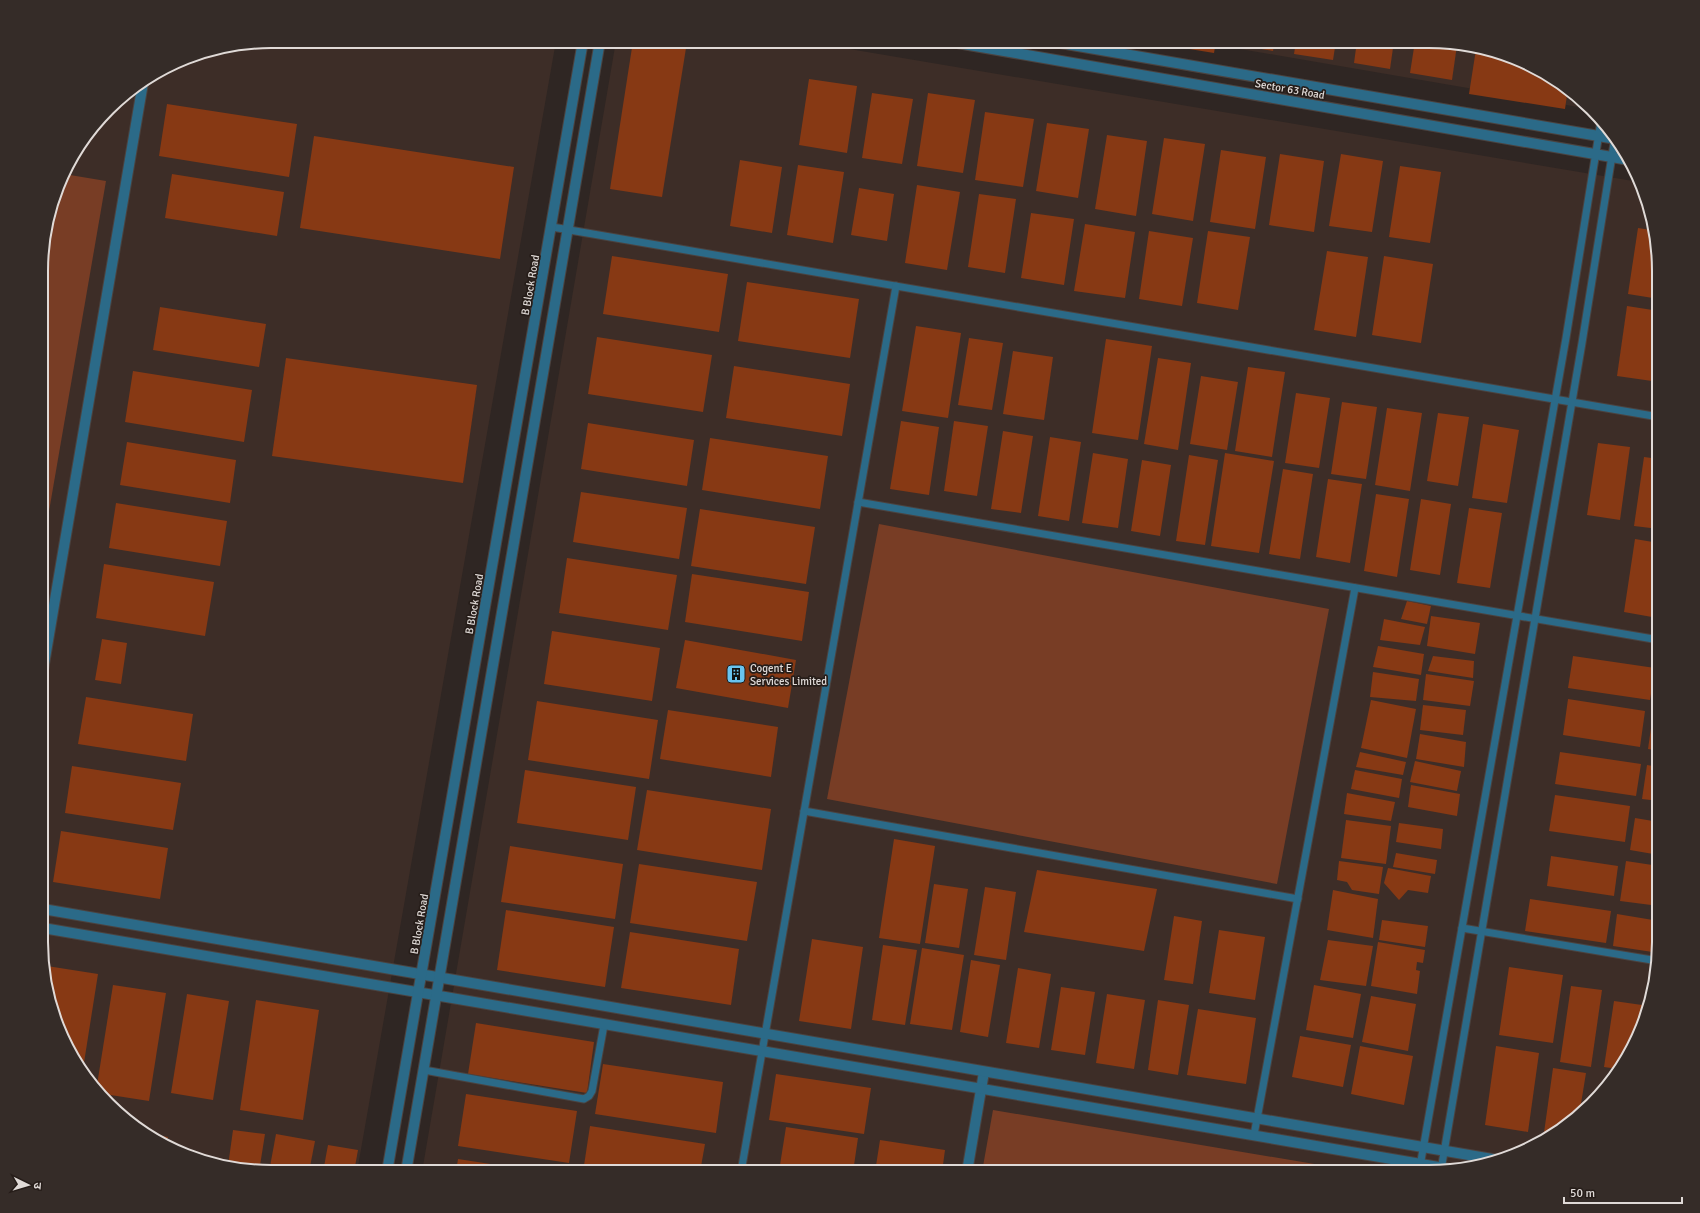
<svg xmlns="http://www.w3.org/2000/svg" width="1700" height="1213" font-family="Signika,'Noto Sans Devanagari',sans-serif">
<rect width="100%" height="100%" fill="#2f2623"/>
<g fill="#3d2d27">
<path d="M 271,41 L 556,41 L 357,1172 L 257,1172 L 197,1160 L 131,1124 L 72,1057 L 43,971 L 43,242 L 65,169 L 119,98 L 183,58 Z"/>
<path d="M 616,41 L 802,41 L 1639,182 L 1659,257 L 1659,956 L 1647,1016 L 1611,1082 L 1580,1115 L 1531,1148 L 1488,1164 L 1429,1172 L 422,1172 Z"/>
<path d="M 1194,41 L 1443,41 L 1517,58 L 1569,89 L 1590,109 Z"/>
</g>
<g fill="#783d25">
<path d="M 64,174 L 106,181 L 43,546 L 43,242 Z"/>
<path d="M 879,524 L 1329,609 L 1277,884 L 827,799 Z"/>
<path d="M 993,1110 L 1362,1172 L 982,1172 Z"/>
</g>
<g fill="#873914">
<path d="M 633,41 L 687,42 L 662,197 L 610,189 Z"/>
<path d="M 1165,41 L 1216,41 L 1214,53 L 1165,45 Z"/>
<path d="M 1231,41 L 1275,41 L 1273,51 L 1231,44 Z"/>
<path d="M 1296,41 L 1336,41 L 1333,60 L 1294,54 Z"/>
<path d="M 1357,41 L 1394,41 L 1390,69 L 1354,63 Z"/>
<path d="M 1415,41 L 1443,41 L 1457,45 L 1452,80 L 1410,73 Z"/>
<path d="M 1476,49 L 1517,58 L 1568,88 L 1565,109 L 1469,94 Z"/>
<path d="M 809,79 L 857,86 L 847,153 L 799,145 Z"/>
<path d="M 872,93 L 913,99 L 902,164 L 862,158 Z"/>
<path d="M 928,93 L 975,100 L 963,173 L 917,166 Z"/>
<path d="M 167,104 L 297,124 L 289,177 L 159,156 Z"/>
<path d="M 985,112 L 1034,119 L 1023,187 L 975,180 Z"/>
<path d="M 1047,123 L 1089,129 L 1078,198 L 1036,191 Z"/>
<path d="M 1107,135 L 1147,141 L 1136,216 L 1095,209 Z"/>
<path d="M 314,136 L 514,167 L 500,259 L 300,228 Z"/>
<path d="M 1164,138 L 1205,144 L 1193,221 L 1152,214 Z"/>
<path d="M 1221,150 L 1266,157 L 1255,229 L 1210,222 Z"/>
<path d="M 1280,154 L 1324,161 L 1314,232 L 1269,225 Z"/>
<path d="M 1341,154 L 1383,161 L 1372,232 L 1329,226 Z"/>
<path d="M 740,160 L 782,167 L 772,233 L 730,226 Z"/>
<path d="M 798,165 L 844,172 L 833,243 L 787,235 Z"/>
<path d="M 1400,166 L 1441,172 L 1430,243 L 1389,237 Z"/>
<path d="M 172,174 L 284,192 L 277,236 L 165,218 Z"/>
<path d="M 917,185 L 960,192 L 947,270 L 905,263 Z"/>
<path d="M 859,188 L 894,194 L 887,241 L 851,235 Z"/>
<path d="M 979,194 L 1016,199 L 1005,273 L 968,267 Z"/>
<path d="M 1031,213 L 1074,219 L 1064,285 L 1021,278 Z"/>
<path d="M 1085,224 L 1135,232 L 1125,298 L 1074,291 Z"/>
<path d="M 1638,228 L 1651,230 L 1659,257 L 1659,299 L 1628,294 Z"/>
<path d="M 1149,231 L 1193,238 L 1182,306 L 1139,299 Z"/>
<path d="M 1208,231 L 1250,237 L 1238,310 L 1197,303 Z"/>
<path d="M 1327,251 L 1368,257 L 1356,337 L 1314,330 Z"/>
<path d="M 612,256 L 728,274 L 719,332 L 603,314 Z"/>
<path d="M 1384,256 L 1433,264 L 1421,343 L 1372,335 Z"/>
<path d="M 747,282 L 859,299 L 850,358 L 738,341 Z"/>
<path d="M 1627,306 L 1659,311 L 1659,382 L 1617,376 Z"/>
<path d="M 160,307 L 266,324 L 259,367 L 153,350 Z"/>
<path d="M 916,326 L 961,333 L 948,418 L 902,411 Z"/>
<path d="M 597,337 L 712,355 L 703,412 L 588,394 Z"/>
<path d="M 969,338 L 1003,343 L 992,410 L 958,405 Z"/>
<path d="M 1106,339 L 1152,346 L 1138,440 L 1092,433 Z"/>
<path d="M 1013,351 L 1053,357 L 1044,420 L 1003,414 Z"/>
<path d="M 286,358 L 477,385 L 463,483 L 272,456 Z"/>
<path d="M 1158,358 L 1191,363 L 1178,450 L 1144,444 Z"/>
<path d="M 734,366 L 850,384 L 842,436 L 726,418 Z"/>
<path d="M 1248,367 L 1285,372 L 1272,457 L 1235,451 Z"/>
<path d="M 133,371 L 252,390 L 244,442 L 125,422 Z"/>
<path d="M 1201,376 L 1238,382 L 1227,450 L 1190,444 Z"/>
<path d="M 1296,393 L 1330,398 L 1319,468 L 1285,463 Z"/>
<path d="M 1342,402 L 1377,407 L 1366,479 L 1331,474 Z"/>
<path d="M 1387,408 L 1422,413 L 1410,491 L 1375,485 Z"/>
<path d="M 1438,413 L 1469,417 L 1458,486 L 1427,481 Z"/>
<path d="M 901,421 L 939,427 L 929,495 L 890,489 Z"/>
<path d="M 954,421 L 988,426 L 977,496 L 944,491 Z"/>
<path d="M 588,423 L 694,440 L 687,486 L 581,469 Z"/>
<path d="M 1483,424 L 1519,430 L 1507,503 L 1472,498 Z"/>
<path d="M 1003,431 L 1033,436 L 1021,513 L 991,509 Z"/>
<path d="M 1050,437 L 1081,442 L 1069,521 L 1038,516 Z"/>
<path d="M 710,438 L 828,456 L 820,509 L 702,490 Z"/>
<path d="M 127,442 L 236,460 L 230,503 L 120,485 Z"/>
<path d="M 1598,443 L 1630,447 L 1620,520 L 1587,515 Z"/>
<path d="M 1093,453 L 1128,459 L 1118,528 L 1082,523 Z"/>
<path d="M 1225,453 L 1274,461 L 1259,553 L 1211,546 Z"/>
<path d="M 1189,455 L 1218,460 L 1205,545 L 1176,541 Z"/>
<path d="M 1644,457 L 1659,459 L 1659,529 L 1634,526 Z"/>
<path d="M 1142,460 L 1171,465 L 1160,536 L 1131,531 Z"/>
<path d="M 1283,469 L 1313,474 L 1300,559 L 1269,554 Z"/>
<path d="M 1328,479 L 1362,484 L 1350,563 L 1316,557 Z"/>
<path d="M 581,492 L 687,508 L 679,559 L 573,542 Z"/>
<path d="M 1376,494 L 1409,499 L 1397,577 L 1364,571 Z"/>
<path d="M 1421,499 L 1451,504 L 1440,575 L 1410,570 Z"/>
<path d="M 116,503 L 227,521 L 220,566 L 109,548 Z"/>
<path d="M 1469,508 L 1502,513 L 1490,588 L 1457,583 Z"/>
<path d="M 700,509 L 815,527 L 806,584 L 691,566 Z"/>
<path d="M 1635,539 L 1659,543 L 1659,575 L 1652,617 L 1624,612 Z"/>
<path d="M 567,558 L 677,575 L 668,630 L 559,613 Z"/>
<path d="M 104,564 L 214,582 L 205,636 L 96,618 Z"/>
<path d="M 692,574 L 809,592 L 802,641 L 685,622 Z"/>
<path d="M 1407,601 L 1431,606 L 1427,624 L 1401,619 Z"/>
<path d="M 1431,616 L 1480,623 L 1475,654 L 1427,646 Z"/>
<path d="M 1384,619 L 1425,627 L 1420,645 L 1380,640 Z"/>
<path d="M 552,631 L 660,648 L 652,701 L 544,684 Z"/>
<path d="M 102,639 L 127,643 L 121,684 L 95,680 Z"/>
<path d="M 685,640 L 796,660 L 788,708 L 676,688 Z"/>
<path d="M 1378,646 L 1424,654 L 1421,675 L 1373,667 Z"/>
<path d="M 1433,656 L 1474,661 L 1473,678 L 1428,671 Z"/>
<path d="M 1573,656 L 1655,668 L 1650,700 L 1568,688 Z"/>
<path d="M 1373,672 L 1419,679 L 1416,701 L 1370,697 Z"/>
<path d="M 1426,674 L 1474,681 L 1470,706 L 1423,700 Z"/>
<path d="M 86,697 L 193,714 L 186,761 L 78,744 Z"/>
<path d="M 1568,699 L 1645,711 L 1640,747 L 1563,735 Z"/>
<path d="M 1371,700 L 1416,709 L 1407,758 L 1361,748 Z"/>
<path d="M 537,701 L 658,720 L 649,779 L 528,760 Z"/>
<path d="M 1423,705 L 1466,710 L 1463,735 L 1420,730 Z"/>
<path d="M 668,710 L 778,727 L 771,777 L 660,759 Z"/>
<path d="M 1653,714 L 1659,715 L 1659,751 L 1648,749 Z"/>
<path d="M 1420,734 L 1466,742 L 1464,767 L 1416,759 Z"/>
<path d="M 1360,752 L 1406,762 L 1403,775 L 1356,767 Z"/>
<path d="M 1560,752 L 1641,764 L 1636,796 L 1555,784 Z"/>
<path d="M 1415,761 L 1461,771 L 1457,791 L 1410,782 Z"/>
<path d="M 1647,765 L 1659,767 L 1659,801 L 1642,799 Z"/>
<path d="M 72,766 L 181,783 L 173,830 L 65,813 Z"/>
<path d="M 525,770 L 636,787 L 628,840 L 517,823 Z"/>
<path d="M 1355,770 L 1402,779 L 1399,798 L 1351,789 Z"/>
<path d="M 1411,785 L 1460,794 L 1457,816 L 1408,807 Z"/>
<path d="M 647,790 L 771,809 L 762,870 L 637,850 Z"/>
<path d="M 1347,793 L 1395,802 L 1391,821 L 1344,814 Z"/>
<path d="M 1555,795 L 1630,806 L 1625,842 L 1549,831 Z"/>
<path d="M 1635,818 L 1659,822 L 1659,855 L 1630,850 Z"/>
<path d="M 1346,820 L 1391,826 L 1386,864 L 1341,858 Z"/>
<path d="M 1399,823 L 1443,829 L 1441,849 L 1396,842 Z"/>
<path d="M 61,831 L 168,848 L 160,899 L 53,882 Z"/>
<path d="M 894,839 L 935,846 L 920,944 L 879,938 Z"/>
<path d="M 510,846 L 623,864 L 615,919 L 501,902 Z"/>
<path d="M 1396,853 L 1437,860 L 1435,874 L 1393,867 Z"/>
<path d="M 1551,856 L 1618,866 L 1614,896 L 1547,886 Z"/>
<path d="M 1339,861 L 1383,867 L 1379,894 L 1352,890 L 1347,882 L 1337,880 Z"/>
<path d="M 1626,861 L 1659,866 L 1659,906 L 1620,901 Z"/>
<path d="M 639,864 L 757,882 L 747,941 L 630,923 Z"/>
<path d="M 1388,868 L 1431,876 L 1428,893 L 1408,890 L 1399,900 L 1384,883 Z"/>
<path d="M 1037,870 L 1157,889 L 1144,951 L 1024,932 Z"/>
<path d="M 934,884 L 968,889 L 959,948 L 925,943 Z"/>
<path d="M 985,887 L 1016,892 L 1006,960 L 974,955 Z"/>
<path d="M 1333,890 L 1378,899 L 1373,938 L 1327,930 Z"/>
<path d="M 1530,899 L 1611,911 L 1606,943 L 1525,931 Z"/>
<path d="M 506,910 L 614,927 L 605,987 L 497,970 Z"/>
<path d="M 1617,914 L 1659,921 L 1659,953 L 1613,946 Z"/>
<path d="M 1174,916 L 1202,921 L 1193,984 L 1164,980 Z"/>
<path d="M 1382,920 L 1428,926 L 1425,947 L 1379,940 Z"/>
<path d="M 1219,930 L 1265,937 L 1255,1000 L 1209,993 Z"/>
<path d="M 630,932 L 739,949 L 731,1005 L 621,988 Z"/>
<path d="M 812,939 L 863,947 L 851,1029 L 799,1021 Z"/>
<path d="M 1328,940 L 1373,946 L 1366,986 L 1320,980 Z"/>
<path d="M 1378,942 L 1425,950 L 1423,963 L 1417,962 L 1416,970 L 1420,971 L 1417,994 L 1371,986 Z"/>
<path d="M 883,945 L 917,950 L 905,1025 L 872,1020 Z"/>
<path d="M 922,948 L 964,955 L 952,1030 L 910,1024 Z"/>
<path d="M 971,960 L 1000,965 L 988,1037 L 960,1032 Z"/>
<path d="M 47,966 L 98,974 L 83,1069 L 72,1057 L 45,977 Z"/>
<path d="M 1509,967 L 1563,975 L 1553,1043 L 1499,1035 Z"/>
<path d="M 1018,968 L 1051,974 L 1039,1048 L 1006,1043 Z"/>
<path d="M 113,985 L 166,993 L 149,1101 L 104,1094 L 97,1085 Z"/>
<path d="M 1314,985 L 1361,994 L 1353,1038 L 1306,1030 Z"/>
<path d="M 1571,986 L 1602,990 L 1591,1067 L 1560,1062 Z"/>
<path d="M 1061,987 L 1095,992 L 1085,1055 L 1051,1050 Z"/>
<path d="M 187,994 L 229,1001 L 213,1100 L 171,1093 Z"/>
<path d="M 1107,994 L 1145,1000 L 1134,1069 L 1096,1063 Z"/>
<path d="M 1371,996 L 1416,1004 L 1408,1051 L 1362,1042 Z"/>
<path d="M 256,1000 L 319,1010 L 303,1120 L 240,1110 Z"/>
<path d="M 1158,1000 L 1189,1005 L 1178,1075 L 1148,1070 Z"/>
<path d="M 1614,1001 L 1649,1006 L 1647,1016 L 1618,1069 L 1604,1067 Z"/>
<path d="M 1198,1009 L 1256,1018 L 1246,1084 L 1187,1075 Z"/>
<path d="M 476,1023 L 594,1042 L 587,1093 L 468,1074 Z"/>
<path d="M 1300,1036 L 1351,1045 L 1343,1087 L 1292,1077 Z"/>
<path d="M 1360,1046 L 1413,1056 L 1404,1105 L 1351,1094 Z"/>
<path d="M 1496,1046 L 1539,1053 L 1528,1132 L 1485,1125 Z"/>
<path d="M 603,1064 L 723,1082 L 716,1133 L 595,1114 Z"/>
<path d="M 1553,1068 L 1586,1073 L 1579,1116 L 1543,1140 Z"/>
<path d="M 776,1074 L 871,1088 L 864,1134 L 769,1120 Z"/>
<path d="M 1600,1087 L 1606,1088 L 1598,1096 Z"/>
<path d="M 466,1094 L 577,1111 L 569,1163 L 458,1146 Z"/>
<path d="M 590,1126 L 705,1144 L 700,1172 L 583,1172 Z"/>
<path d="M 786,1127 L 858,1138 L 853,1172 L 826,1172 L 780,1165 Z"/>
<path d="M 233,1130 L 265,1134 L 259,1172 L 228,1166 Z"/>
<path d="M 149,1134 L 168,1137 L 166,1143 Z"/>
<path d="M 276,1134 L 315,1141 L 309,1172 L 269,1172 Z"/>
<path d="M 880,1140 L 945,1150 L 942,1172 L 875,1172 Z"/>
<path d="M 328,1145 L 358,1150 L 354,1172 L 323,1172 Z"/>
<path d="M 458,1159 L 537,1171 L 537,1172 L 456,1172 Z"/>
</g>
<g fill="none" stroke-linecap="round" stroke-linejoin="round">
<g stroke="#4b4340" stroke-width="9">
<g id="service">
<path d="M 552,227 L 1659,417"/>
<path d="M 858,502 L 1659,640"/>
<path d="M 43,622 L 51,624"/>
<path d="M 804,811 L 1298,899"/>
<path d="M 1462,928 L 1658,961"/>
<path d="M 424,1070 L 584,1099 L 589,1096 L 592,1091 L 604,1025"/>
<path d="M 1254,1135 L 1355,588"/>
<path d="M 1441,1170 L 1582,343 L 1615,137"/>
<path d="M 741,1172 L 896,286"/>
<path d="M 1419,1172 L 1566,338 L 1601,121"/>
</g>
</g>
<g stroke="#4b4340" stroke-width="12">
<g id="minor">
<path d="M 43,670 L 143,83"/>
<path d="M 967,1172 L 984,1072"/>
</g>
</g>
<g stroke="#4b4340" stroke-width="12">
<g id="tertiary">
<path d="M 946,41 L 1629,160"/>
<path d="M 1049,41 L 1616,139"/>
<path d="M 43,909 L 1498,1160"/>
<path d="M 43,928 L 1450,1169"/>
<path d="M 387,1172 L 583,41"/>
<path d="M 406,1172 L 600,41"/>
</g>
</g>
<use href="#service" stroke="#2b6a88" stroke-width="7"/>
<use href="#minor" stroke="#2b6a88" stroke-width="10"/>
<use href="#tertiary" stroke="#2b6a88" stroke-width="10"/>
</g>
<defs>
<g id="building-square" transform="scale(1)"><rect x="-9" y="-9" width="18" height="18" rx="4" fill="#69c4f0" stroke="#261d19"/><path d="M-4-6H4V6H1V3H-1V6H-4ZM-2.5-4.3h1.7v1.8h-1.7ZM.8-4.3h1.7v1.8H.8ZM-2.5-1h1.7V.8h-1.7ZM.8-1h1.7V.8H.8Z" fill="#111"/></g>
</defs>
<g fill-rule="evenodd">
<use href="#building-square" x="736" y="674"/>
</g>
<g text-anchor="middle" stroke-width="3.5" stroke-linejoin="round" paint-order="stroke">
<g font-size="11" fill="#e0dad7" stroke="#261d19">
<text transform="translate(1290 89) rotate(10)" y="4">Sector 63 Road</text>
<text transform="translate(530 285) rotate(-80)" y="4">B Block Road</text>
<text transform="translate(474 604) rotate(-80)" y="4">B Block Road</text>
<text transform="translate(419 924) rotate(-80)" y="4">B Block Road</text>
</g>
<g font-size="11" fill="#e0dad7" stroke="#261d19" text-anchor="start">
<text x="750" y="672">Cogent E<tspan x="750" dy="13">Services Limited</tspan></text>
</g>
</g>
<path d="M0 0H1700V1213H0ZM271 48H1429A223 223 0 0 1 1652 271V942A223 223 0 0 1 1429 1165H271A223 223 0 0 1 48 942V271A223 223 0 0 1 271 48Z" fill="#352c28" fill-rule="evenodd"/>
<path fill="none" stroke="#e0dad7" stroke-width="2" d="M271 48H1429A223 223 0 0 1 1652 271V942A223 223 0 0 1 1429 1165H271A223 223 0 0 1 48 942V271A223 223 0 0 1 271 48Z"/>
<g transform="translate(28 1185) rotate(95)" stroke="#261d19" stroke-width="3" paint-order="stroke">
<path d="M0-3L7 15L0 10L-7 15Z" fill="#e0dad7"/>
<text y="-6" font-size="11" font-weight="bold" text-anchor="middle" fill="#e0dad7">उ</text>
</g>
<path d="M1564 1197v6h118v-6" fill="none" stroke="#e0dad7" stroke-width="2"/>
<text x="1570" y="1197" font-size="12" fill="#e0dad7" stroke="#261d19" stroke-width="3" paint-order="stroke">50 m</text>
</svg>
